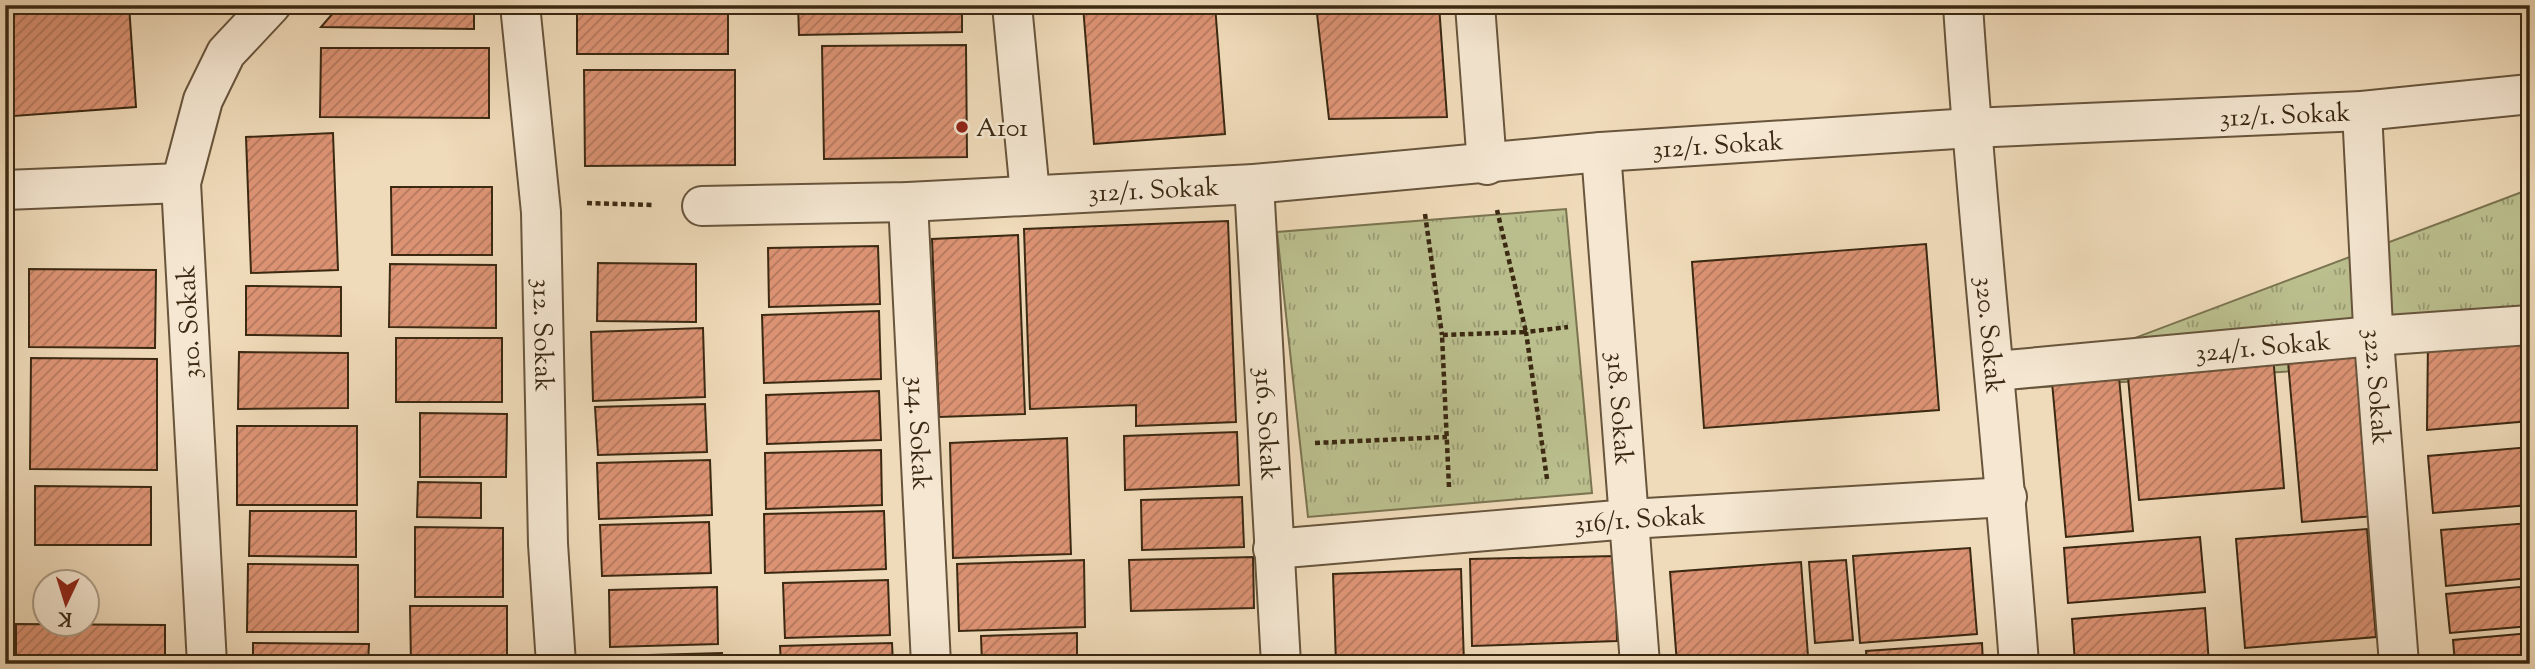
<svg xmlns="http://www.w3.org/2000/svg" width="2535" height="669" font-family="'Sorts Mill Goudy',serif">
<defs>
<pattern id="grass-tufts" width="24" height="20" patternUnits="userSpaceOnUse" patternTransform="scale(1.75)"><rect width="24" height="20" fill="#bbbf8e"/><path d="M3 7l-1-3M5 7V3M7 7l1-3M15 17l-1-3M17 17v-4M19 17l1-3" fill="none" stroke="#999b73"/></pattern>
<pattern id="building-hatch" width="6" height="6" patternUnits="userSpaceOnUse" patternTransform="scale(1.75)"><rect width="6" height="6" fill="#dc9374"/><path d="M-1 1l2-2M0 6l6-6M5 7l2-2" fill="none" stroke="#b4785e"/></pattern>
</defs>
<rect width="100%" height="100%" fill="#efdab9"/>
<filter id="stains"><feTurbulence type="fractalNoise" baseFrequency=".00286" numOctaves="4"/><feColorMatrix values="0 0 0 0 .2 0 0 0 0 .09 0 0 0 0 .02 0 0 0 .5 -.17"/></filter>
<radialGradient id="worn" r=".72"><stop offset=".6" stop-color="#630" stop-opacity="0"/><stop offset="1" stop-color="#630" stop-opacity=".3"/></radialGradient>
<g fill="url(#grass-tufts)" stroke="#7b7450" stroke-width="2">
<path d="M 2530,189 L 2530,317 L 2373,327 L 2373,366 L 1997,390 Z"/>
<path d="M 1566,209 L 1592,493 L 1308,517 L 1277,232 Z"/>
</g>
<g fill="url(#building-hatch)" stroke="#3b2912" stroke-width="2">
<path d="M 6,5 L 129,5 L 136,107 L 14,116 Z"/>
<path d="M 340,5 L 474,5 L 474,29 L 321,27 Z"/>
<rect x="577" y="5" width="151" height="49"/>
<path d="M 798,5 L 962,5 L 962,32 L 799,35 Z"/>
<path d="M 1215,5 L 1225,134 L 1094,144 L 1083,6 Z"/>
<path d="M 1316,5 L 1439,5 L 1447,117 L 1329,119 Z"/>
<path d="M 966,45 L 967,157 L 824,159 L 822,46 Z"/>
<path d="M 321,48 L 489,48 L 489,118 L 320,117 Z"/>
<path d="M 584,70 L 735,70 L 735,165 L 585,166 Z"/>
<path d="M 333,133 L 338,270 L 251,273 L 246,137 Z"/>
<path d="M 391,187 L 492,187 L 492,255 L 392,255 Z"/>
<path d="M 1228,221 L 1236,422 L 1136,426 L 1136,405 L 1030,409 L 1024,229 Z"/>
<path d="M 1018,235 L 1025,414 L 939,417 L 932,239 Z"/>
<path d="M 1926,244 L 1939,410 L 1704,428 L 1692,262 Z"/>
<path d="M 878,246 L 880,304 L 769,307 L 768,248 Z"/>
<path d="M 598,263 L 696,264 L 696,322 L 597,321 Z"/>
<path d="M 390,264 L 496,265 L 496,328 L 389,327 Z"/>
<path d="M 29,269 L 156,270 L 155,348 L 29,347 Z"/>
<path d="M 246,286 L 341,287 L 341,336 L 246,335 Z"/>
<path d="M 879,311 L 881,379 L 764,383 L 762,315 Z"/>
<path d="M 703,328 L 705,397 L 593,401 L 591,332 Z"/>
<path d="M 2530,336 L 2530,421 L 2427,430 L 2428,339 Z"/>
<rect x="396" y="338" width="106" height="64"/>
<path d="M 2359,344 L 2374,516 L 2302,522 L 2287,350 Z"/>
<path d="M 239,352 L 348,353 L 348,408 L 238,409 Z"/>
<path d="M 2273,355 L 2284,488 L 2139,500 L 2127,366 Z"/>
<path d="M 31,358 L 157,359 L 157,470 L 30,469 Z"/>
<path d="M 2119,377 L 2133,531 L 2066,537 L 2052,382 Z"/>
<path d="M 879,391 L 881,440 L 767,444 L 766,395 Z"/>
<path d="M 705,404 L 707,452 L 598,455 L 595,407 Z"/>
<path d="M 420,413 L 507,414 L 506,477 L 420,477 Z"/>
<rect x="237" y="426" width="120" height="79"/>
<path d="M 1237,432 L 1239,485 L 1125,490 L 1124,436 Z"/>
<path d="M 1067,438 L 1071,554 L 953,558 L 950,443 Z"/>
<path d="M 2530,447 L 2530,505 L 2433,513 L 2428,456 Z"/>
<path d="M 881,450 L 882,505 L 766,509 L 765,453 Z"/>
<path d="M 710,460 L 712,515 L 599,519 L 597,463 Z"/>
<path d="M 418,482 L 481,483 L 481,518 L 417,517 Z"/>
<path d="M 35,486 L 151,487 L 151,545 L 35,545 Z"/>
<path d="M 1242,497 L 1244,547 L 1142,550 L 1141,500 Z"/>
<path d="M 250,511 L 356,511 L 356,557 L 249,556 Z"/>
<path d="M 884,511 L 886,569 L 765,573 L 764,514 Z"/>
<path d="M 709,522 L 711,573 L 602,576 L 600,525 Z"/>
<path d="M 2530,523 L 2530,578 L 2446,586 L 2441,530 Z"/>
<path d="M 415,527 L 503,528 L 503,597 L 415,597 Z"/>
<path d="M 2367,529 L 2376,637 L 2245,648 L 2236,539 Z"/>
<path d="M 2200,537 L 2205,592 L 2068,603 L 2064,548 Z"/>
<path d="M 1970,548 L 1977,634 L 1860,643 L 1853,556 Z"/>
<path d="M 1615,556 L 1617,641 L 1472,646 L 1470,559 Z"/>
<path d="M 1253,557 L 1254,608 L 1131,611 L 1129,560 Z"/>
<path d="M 1084,560 L 1085,627 L 959,631 L 957,564 Z"/>
<path d="M 1846,560 L 1853,640 L 1815,643 L 1809,562 Z"/>
<path d="M 1801,562 L 1808,656 L 1677,664 L 1670,572 Z"/>
<path d="M 248,564 L 358,565 L 358,632 L 247,632 Z"/>
<path d="M 1461,569 L 1464,664 L 1336,664 L 1333,574 Z"/>
<path d="M 888,580 L 890,635 L 785,638 L 783,583 Z"/>
<path d="M 2530,586 L 2530,626 L 2450,633 L 2446,594 Z"/>
<path d="M 717,587 L 718,644 L 610,647 L 609,590 Z"/>
<path d="M 410,606 L 507,606 L 507,664 L 411,664 Z"/>
<path d="M 2205,608 L 2209,664 L 2075,664 L 2072,619 Z"/>
<path d="M 16,624 L 165,625 L 165,664 L 16,664 Z"/>
<path d="M 1077,633 L 1077,664 L 982,664 L 981,636 Z"/>
<path d="M 2530,633 L 2530,664 L 2455,664 L 2453,640 Z"/>
<path d="M 253,643 L 369,644 L 368,664 L 253,664 Z"/>
<path d="M 892,643 L 893,664 L 781,664 L 780,646 Z"/>
<path d="M 1982,643 L 1983,664 L 1867,664 L 1866,651 Z"/>
<path d="M 722,653 L 722,664 L 611,664 L 611,656 Z"/>
<path d="M 1618,660 L 1618,664 L 1492,664 Z"/>
</g>
<g fill="none" stroke-linecap="round" stroke-linejoin="round">
<g stroke="#68553c" stroke-width="42">
<g id="street">
<path id="s1" d="M 520,5 L 541,212 L 548,544 L 556,664"/>
<path d="M 1012,5 L 1030,194"/>
<path d="M 1475,5 L 1487,165"/>
<path id="s2" d="M 1963,5 C 1977,225 2003,444 2019,664"/>
<path id="s3" d="M 2362,111 L 2373,327 L 2399,664"/>
<path id="s4" d="M 1601,152 L 1640,664"/>
<path id="s5" d="M 1254,184 L 1281,664"/>
<path d="M 5,190 L 181,183"/>
<path id="s6" d="M 908,202 L 931,664"/>
<path id="s7" d="M 702,206 L 908,202 L 1254,184 L 1601,152 L 1971,128 L 2362,111 L 2530,94"/>
<path id="s8" d="M 1996,371 L 2373,336 L 2530,325"/>
<path id="s9" d="M 1273,549 L 1629,519 L 2007,497"/>
<path d="M 207,664 L 181,183 L 203,100 L 226,53 L 271,5"/>
</g>
</g>
<g stroke="#3b2912" stroke-width="4.5" stroke-dasharray="5 3.5" stroke-linecap="butt">
<path d="M 587,203 L 655,205"/>
<path d="M 1425,214 L 1442,335"/>
<path d="M 1315,443 L 1447,437"/>
<path d="M 1547,479 L 1526,332 L 1568,327"/>
<path d="M 1449,487 L 1442,335 L 1526,332 L 1497,210"/>
</g>
<use href="#street" stroke="#f5e7d2" stroke-width="38"/>
</g>
<circle fill="#8f2418" stroke="#f5e7d2" stroke-width="2.5" cx="962" cy="127" r="7"/>
<g text-anchor="middle" stroke-width="5" stroke-linejoin="round" paint-order="stroke">
<g font-size="26" fill="#3b2912" stroke="#f5e7d2">
<text dy="9" stroke="none"><textPath href="#s7" startOffset="1586">312/1. Sokak</textPath></text>
<text dy="9" stroke="none"><textPath href="#s7" startOffset="1018">312/1. Sokak</textPath></text>
<text dy="9" stroke="none"><textPath href="#s7" startOffset="452">312/1. Sokak</textPath></text>
<text transform="translate(188 322) rotate(-93)" y="9">310. Sokak</text>
<text dy="9" stroke="none"><textPath href="#s1" startOffset="331">312. Sokak</textPath></text>
<text dy="9" stroke="none"><textPath href="#s2" startOffset="331">320. Sokak</textPath></text>
<text dy="9" stroke="none"><textPath href="#s8" startOffset="268">324/1. Sokak</textPath></text>
<text dy="9" stroke="none"><textPath href="#s3" startOffset="276">322. Sokak</textPath></text>
<text dy="9" stroke="none"><textPath href="#s4" startOffset="257">318. Sokak</textPath></text>
<text dy="9" stroke="none"><textPath href="#s5" startOffset="240">316. Sokak</textPath></text>
<text dy="9" stroke="none"><textPath href="#s6" startOffset="231">314. Sokak</textPath></text>
<text dy="9" stroke="none"><textPath href="#s9" startOffset="368">316/1. Sokak</textPath></text>
</g>
<g font-size="26" fill="#3b2912" stroke="#f5e7d2" text-anchor="start">
<text x="976" y="136">A101</text>
</g>
</g>
<rect width="2535" height="669" fill="none" stroke="#efdab9" stroke-width="28"/>
<rect x="7" y="7" width="2521" height="655" fill="none" stroke="#3b2912" stroke-width="3.5"/>
<rect x="14" y="14" width="2507" height="641" fill="none" stroke="#3b2912" stroke-width="2"/>
<g transform="translate(66 603) rotate(184)"><circle r="33" fill="#f5e7d2" stroke="#ab9b85" stroke-width="2"/>
<path d="M0-5L12 26L0 18L-12 26Z" fill="#8f2418"/>
<text y="-10" font-size="19" font-weight="bold" text-anchor="middle" fill="#3b2912">K</text>
</g>
<rect width="100%" height="100%" filter="url(#stains)"/>
<rect width="100%" height="100%" fill="url(#worn)"/>
</svg>
